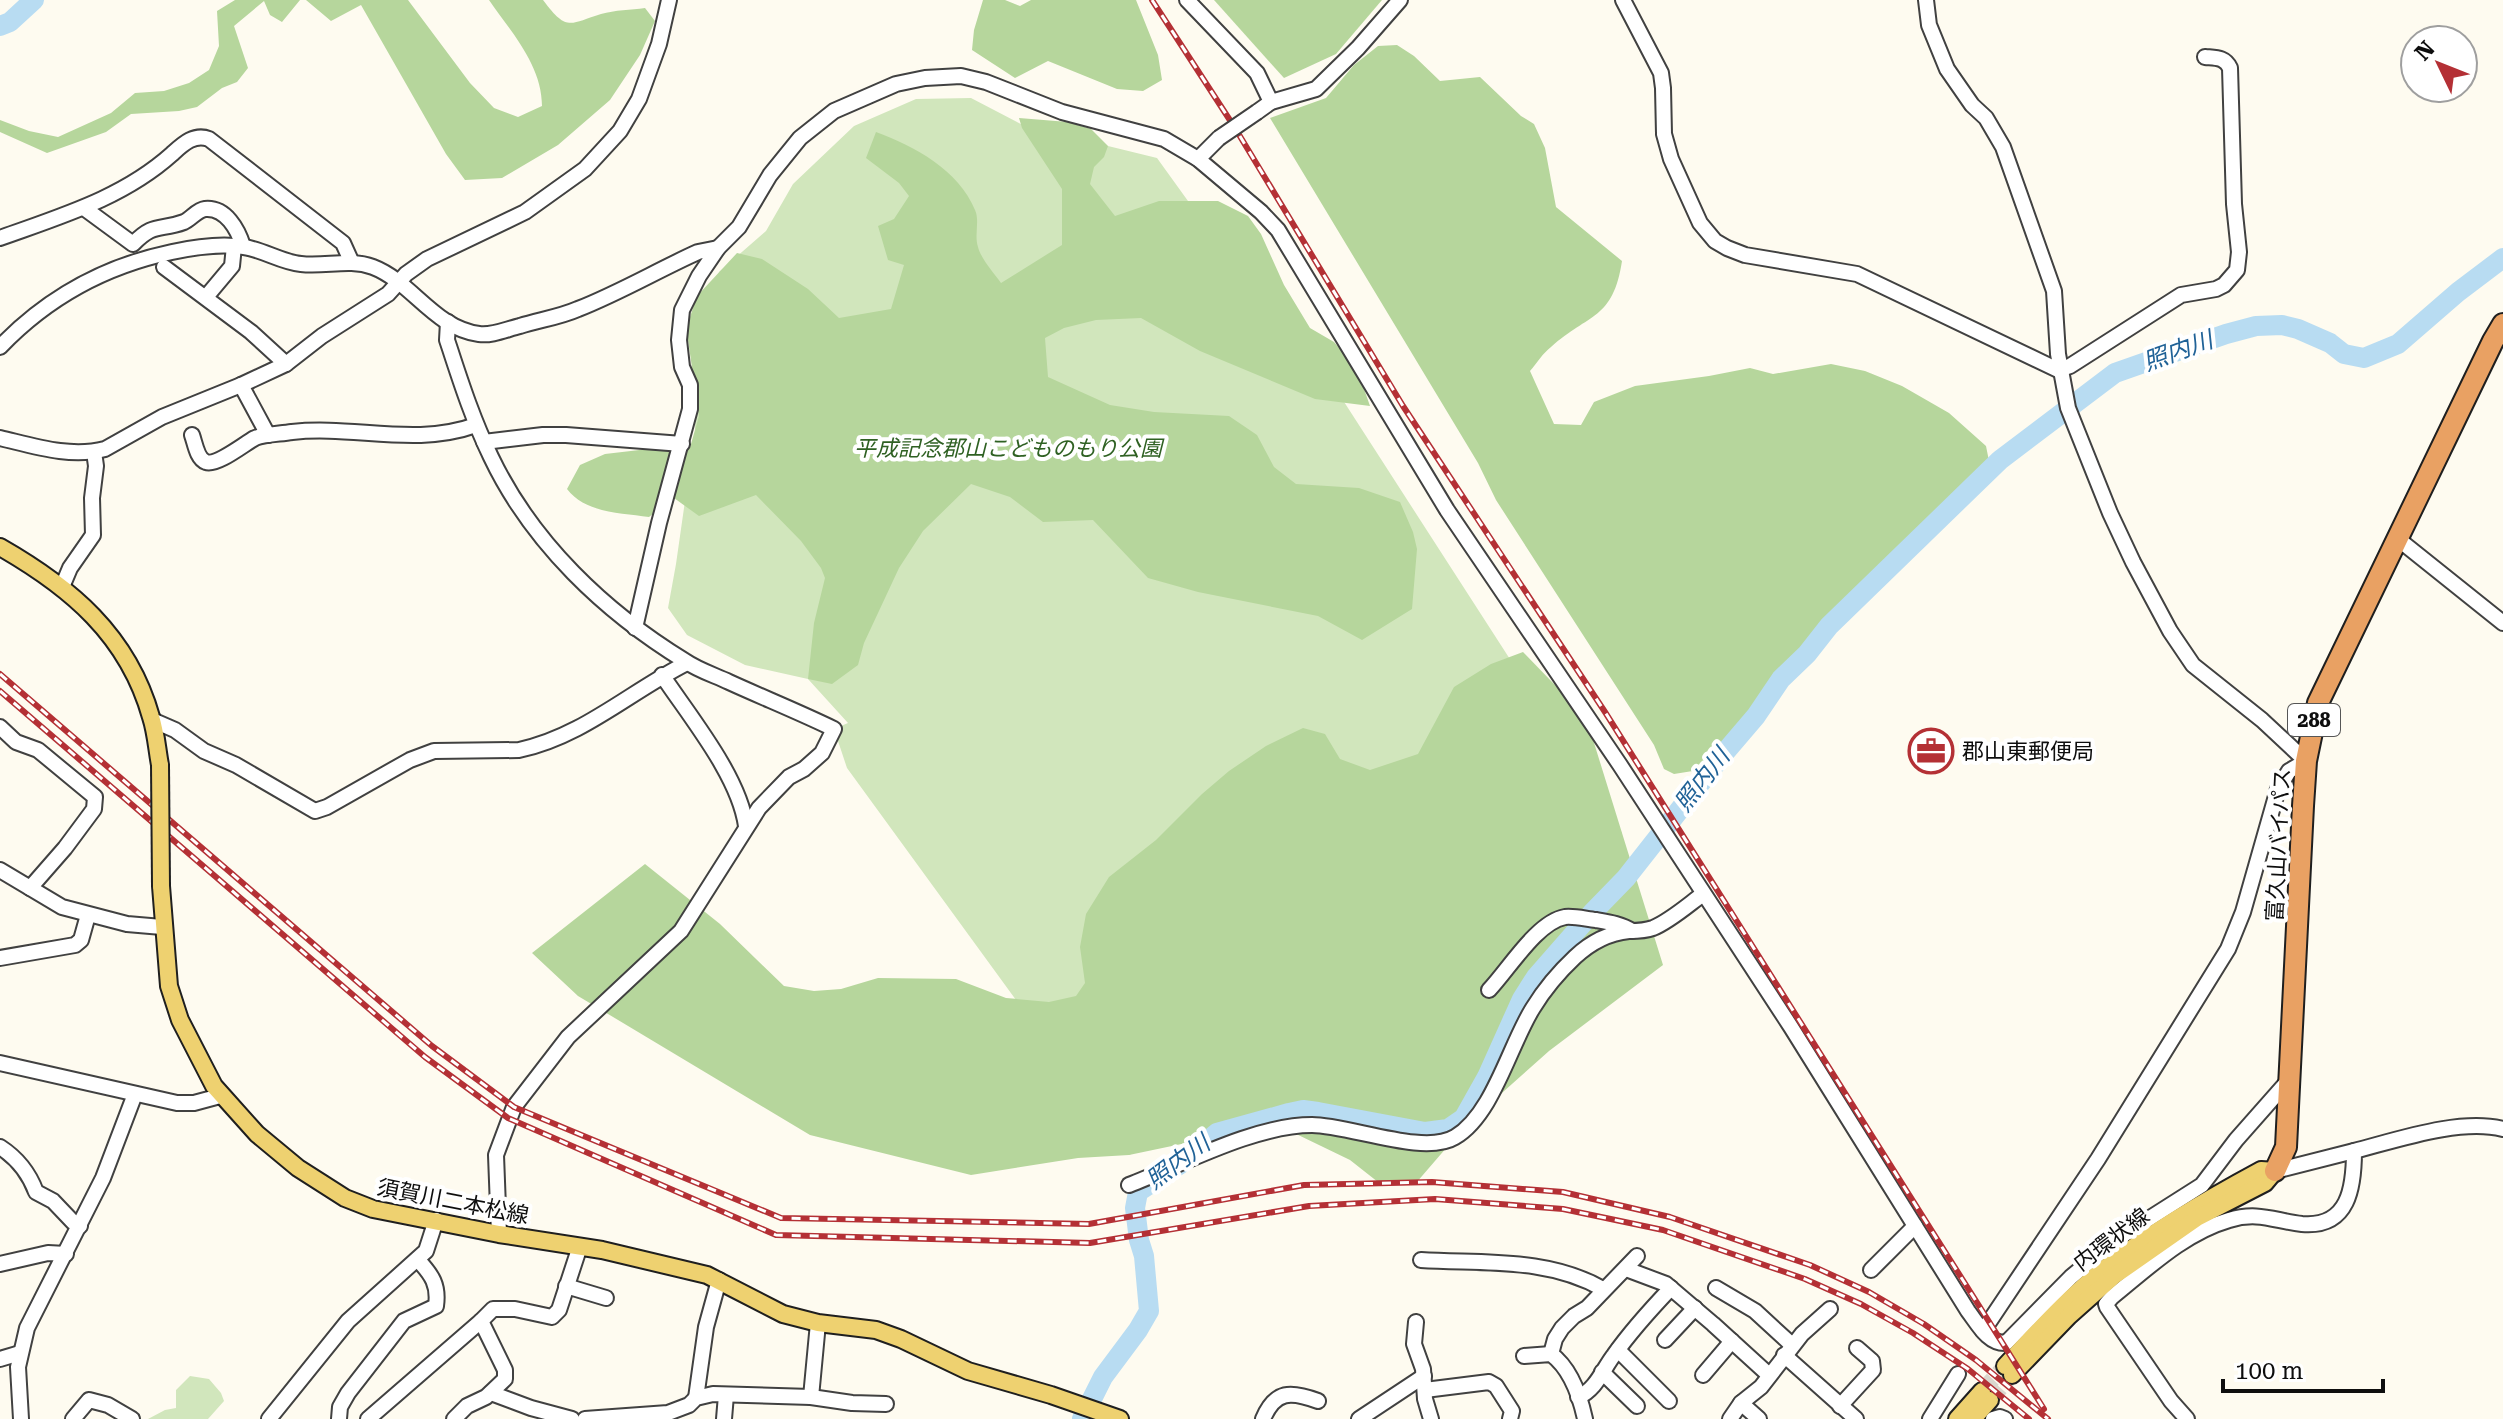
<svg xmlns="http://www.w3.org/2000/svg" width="2503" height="1419" font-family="'Roboto Serif','Noto Sans JP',serif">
<rect width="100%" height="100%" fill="#fefbf0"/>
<g fill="#d1e6bc">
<path d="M 971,98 L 1063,146 L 1108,146 L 1157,158 L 1188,201 L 1239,239 L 1622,833 L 1292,1085 L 1129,1155 L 847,768 L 834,729 L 848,723 L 808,679 L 745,665 L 687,635 L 668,608 L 676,564 L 695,431 L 692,368 L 719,272 L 766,231 L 793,184 L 854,126 L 916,99 Z"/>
<path d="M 190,1376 L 209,1379 L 221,1393 L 224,1401 L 208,1419 L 148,1419 L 165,1410 L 176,1408 L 176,1390 Z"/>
</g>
<g fill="#b6d69c">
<path d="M 235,0 L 300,0 L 282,22 L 270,15 L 264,1 L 234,26 L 248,68 L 237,82 L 222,88 L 197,107 L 179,111 L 131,114 L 106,132 L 47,153 L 0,132 L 0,120 L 29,131 L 58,137 L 111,113 L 135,93 L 164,91 L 189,83 L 209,70 L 219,46 L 217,11 Z"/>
<path d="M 306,0 L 408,0 L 470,83 L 494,108 L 518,117 L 542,106 C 542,65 511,32 489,0 L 543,0 C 567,32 569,24 601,14 C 615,10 631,10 645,8 L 655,21 L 640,55 L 610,100 L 558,145 L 502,178 L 465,180 L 446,154 L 361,5 L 331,21 Z"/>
<path d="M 983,0 L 1005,0 L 1020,6 L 1031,0 L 1136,0 L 1158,55 L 1162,80 L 1143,91 L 1117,89 L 1048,61 L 1015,78 L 972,50 L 974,30 Z"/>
<path d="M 1214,0 L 1382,0 L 1336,54 L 1284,78 Z"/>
<path d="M 1397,45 L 1414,56 L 1440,81 L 1480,77 L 1521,116 L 1534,124 L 1545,148 L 1556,207 L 1622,261 C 1613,320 1589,313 1551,347 C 1543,353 1537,363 1530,371 L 1554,424 L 1581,425 L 1594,402 L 1635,386 L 1709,376 L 1750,368 L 1773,374 L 1831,364 L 1865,371 L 1902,386 L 1949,413 L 1986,446 L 1990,466 L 1929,519 L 1827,618 L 1789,665 L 1738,737 L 1699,770 L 1674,774 L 1664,769 L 1654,745 L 1496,500 L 1478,463 L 1270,118 L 1326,98 L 1354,65 L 1378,46 Z"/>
<path d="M 1019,118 L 1068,122 L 1091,129 L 1108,146 L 1104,157 L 1094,167 L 1090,184 L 1115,216 L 1159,201 L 1218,201 L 1248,216 L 1261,234 L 1284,285 L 1310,328 L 1334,342 L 1357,369 L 1370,406 L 1315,399 L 1200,351 L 1141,318 L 1096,320 L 1064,328 L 1045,338 L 1048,377 L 1110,405 L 1154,412 L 1229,416 L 1257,435 L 1274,467 L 1296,484 L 1359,488 L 1400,502 L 1413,532 L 1417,549 L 1412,609 L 1362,640 L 1318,616 L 1198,592 L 1148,578 L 1093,520 L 1043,522 L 1010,497 L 971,484 L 923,531 L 899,568 L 864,643 L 858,665 L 832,684 L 808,679 L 814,623 L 825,578 L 821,568 L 801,541 L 756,495 L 699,516 L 674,498 L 649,517 C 621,513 585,513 567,489 L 580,465 L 605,454 L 691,444 L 699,416 L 687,333 L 690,317 L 697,296 L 737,253 L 762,259 L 808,289 L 839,318 L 891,309 L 904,265 L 888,260 L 878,226 L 894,219 L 909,196 L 899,183 L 866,158 L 876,132 C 914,146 959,170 975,210 C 980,221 974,235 978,247 C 981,259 994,273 1001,283 L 1062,245 L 1062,189 L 1022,128 Z"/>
<path d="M 1523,652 L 1586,717 L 1663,965 L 1549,1051 L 1466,1125 L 1416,1183 L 1383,1186 L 1350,1160 L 1290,1131 L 1251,1125 L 1191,1142 L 1129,1155 L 1078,1158 L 971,1175 L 810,1135 L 578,996 L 532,953 L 645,864 L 720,924 L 784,986 L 814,991 L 841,989 L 878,978 L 956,979 L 1006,998 L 1049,1002 L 1076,996 L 1085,983 L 1080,947 L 1086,914 L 1109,877 L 1156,840 L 1202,794 L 1229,771 L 1266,746 L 1303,728 L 1325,734 L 1340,759 L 1370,770 L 1418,754 L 1454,687 L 1491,664 Z"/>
</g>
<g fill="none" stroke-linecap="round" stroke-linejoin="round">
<g stroke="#b8dcf2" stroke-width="20">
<path d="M 0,26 L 10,22 L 34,0"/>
<path d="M 1082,1419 L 1103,1377 L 1138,1330 L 1149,1311 L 1144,1256 L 1139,1240 L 1135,1208 L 1138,1192 L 1179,1165 L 1217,1133 L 1289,1113 L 1303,1110 L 1318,1112 L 1425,1132 L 1448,1129 L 1464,1118 L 1487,1077 L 1522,999 L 1536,977 L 1592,913 L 1626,878 L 1721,757 L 1756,716 L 1781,679 L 1807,654 L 1829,626 L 2000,460 L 2115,373 L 2226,334 L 2256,326 L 2282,325 L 2298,329 L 2330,343 L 2344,354 L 2364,358 L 2398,344 L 2458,292 L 2503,258"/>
</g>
<g stroke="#dad7ce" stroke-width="16" stroke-dasharray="16 8" stroke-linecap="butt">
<path d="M 1982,1391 L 2005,1366"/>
<path d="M 1990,1400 L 2012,1375"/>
</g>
<g stroke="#414141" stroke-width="18">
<g id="minor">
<path d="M 1187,0 L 1257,73 L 1271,102"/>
<path d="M 1623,0 L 1661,73 L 1663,88 L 1664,134 L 1671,159 L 1700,223 L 1715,241 L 1727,248 L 1745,255 L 1857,274 L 2058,370 L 2070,366 L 2181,295 L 2216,289 L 2224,285 L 2237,270 L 2239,252 L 2234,204 L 2230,68 C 2225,57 2216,58 2205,57"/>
<path d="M 1926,0 L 1929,25 L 1947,69 L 1972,105 L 1986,118 L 2003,147 L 2054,291 L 2058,354 L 2068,408 L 2110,513 L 2133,562 L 2170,631 L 2193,665 L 2262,720 L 2306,761 L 2289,771 L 2278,789 L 2243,912 L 2228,949 L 2098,1159 L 1983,1331"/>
<path d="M 1257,112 L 1271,102 L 1316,89 L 1358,48 L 1400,0"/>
<path d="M 1198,159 L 1219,138"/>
<path d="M 84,208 L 133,244 C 154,222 160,231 184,222 C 191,219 197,210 205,209 C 226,207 238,230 243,246"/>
<path d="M 0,238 C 61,216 123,198 172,154 C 182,145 194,133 209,139 L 343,243 L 352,263"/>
<path d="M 164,267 L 251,332 L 286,364"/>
<path d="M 206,297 L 232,266 L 234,246"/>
<path d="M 448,322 L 447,340 L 450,349 C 462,386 474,422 491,457 C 532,543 605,612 685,661 C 698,670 714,675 729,682 C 764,698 799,712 834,729 L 822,753 L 804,769 L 789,777 L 759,808 L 681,931 L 568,1037 L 514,1107 L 496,1155 L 499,1234"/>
<path d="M 0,347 C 47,298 105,266 172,252 C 195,247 220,243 244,247 C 264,250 281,262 301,264 C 326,267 349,258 373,267 C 412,282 434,328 479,334 C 492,336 507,329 520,326 C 539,320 560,317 578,309 C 619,293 658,270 698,252 L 718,248"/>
<path d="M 241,385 L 268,435"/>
<path d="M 192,435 C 195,443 197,459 206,462 C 217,466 244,444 255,438 C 265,434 280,434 292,432 C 354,425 415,447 476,425"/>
<path d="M 0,438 C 34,446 70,458 105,449 L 162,417 L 241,385 L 286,364 L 322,336 L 388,294 L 406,274 L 427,259 L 525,212 L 585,169 L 620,131 L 639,99 L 659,44 L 669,0"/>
<path d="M 484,442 L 543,435 L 566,435 L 682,444"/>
<path d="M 2398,539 L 2503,623"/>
<path d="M 62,587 L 70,568 L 93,535 L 92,498 L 96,466 L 94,452"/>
<path d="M 635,628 L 659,523 L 690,409 L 690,385 L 682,367 L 679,340 L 682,310 L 699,276 L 718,248 L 739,227 L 770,175 L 800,138 L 834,111 L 896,84 L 925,78 L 961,76 L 986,82 L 1062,112 L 1164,139 L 1198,159 L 1261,212 L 1278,230 L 1447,510 L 1620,765 L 1791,1027 L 1968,1311 C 1978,1324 1988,1344 2006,1343 L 2071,1277 L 2117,1239 L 2202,1185 L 2236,1140 L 2289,1080"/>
<path d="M 662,675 C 690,717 739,776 746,826"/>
<path d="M 152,720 L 175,730 L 204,751 L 236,765 L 315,811 L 327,807 L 410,760 L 434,751 L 519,750 C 582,737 631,691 687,663"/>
<path d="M 0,727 L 16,742 L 38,750 L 95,797 L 94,809 L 65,848 L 30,888"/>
<path d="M 0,870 L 62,907 L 127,924 L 162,927"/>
<path d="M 0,958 L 75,945 L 81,940 L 88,915"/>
<path d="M 1489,990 C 1509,969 1537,922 1565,917 C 1575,916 1586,919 1596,920 C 1608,922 1622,924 1632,931"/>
<path d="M 0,1063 L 177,1103 L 194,1103 L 220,1096"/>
<path d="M 0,1147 C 17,1158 29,1173 36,1192 L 53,1201 L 73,1222 L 80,1226"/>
<path d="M 2275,1171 L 2354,1151"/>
<path d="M 1129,1185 C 1183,1164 1255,1125 1312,1125 C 1349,1125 1424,1156 1455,1137 C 1493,1115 1510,1044 1533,1008 C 1544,990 1559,972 1575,957 C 1590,943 1609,933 1629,931 C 1638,931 1645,931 1653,928 C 1670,921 1688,905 1703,894"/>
<path d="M 1421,1260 C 1483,1264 1547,1257 1603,1289"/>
<path d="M 0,1264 L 48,1253 L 66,1254"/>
<path d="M 1626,1269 L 1666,1284 L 1713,1324 L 1769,1375"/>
<path d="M 1871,1270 L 1915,1226"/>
<path d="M 566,1286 L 606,1298"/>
<path d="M 1716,1288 L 1755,1311 L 1792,1345"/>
<path d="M 1416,1322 L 1414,1344 L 1423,1369 L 1425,1399 L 1431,1419"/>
<path d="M 1665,1340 L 1695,1308"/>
<path d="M 1618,1350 L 1669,1401"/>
<path d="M 1551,1354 L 1555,1339 L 1562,1328 L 1574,1316 L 1587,1308 L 1637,1256"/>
<path d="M 1784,1355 L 1856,1419"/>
<path d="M 1524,1356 L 1551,1354 C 1570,1368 1580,1396 1585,1419"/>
<path d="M 0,1359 L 20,1353"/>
<path d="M 1602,1372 L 1637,1406"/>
<path d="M 1703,1375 L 1732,1341"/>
<path d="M 1425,1390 L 1489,1382 L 1496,1386 L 1512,1411 L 1510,1419"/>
<path d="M 491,1393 L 531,1408 L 572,1419"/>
<path d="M 811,1397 L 818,1323"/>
<path d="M 1578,1397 C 1596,1390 1603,1369 1614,1355 C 1631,1331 1651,1309 1671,1288"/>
<path d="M 696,1398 L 706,1327 L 719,1280"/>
<path d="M 1741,1403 L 1759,1419"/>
<path d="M 1840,1406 L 1873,1370 L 1872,1361 L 1857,1348"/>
<path d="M 21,1419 L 18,1367 L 27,1328 L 103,1178 L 135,1094"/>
<path d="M 73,1419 L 89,1400 L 108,1405 L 132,1419"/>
<path d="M 269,1419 L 348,1321 L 426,1251 L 436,1220"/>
<path d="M 339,1419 L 340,1407 L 348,1393 L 404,1321 L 436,1306 C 439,1285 432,1275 418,1260"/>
<path d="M 368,1419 L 481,1321"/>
<path d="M 454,1419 L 467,1406 L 486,1397 L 505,1379 L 505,1370 L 481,1321 L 493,1309 L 515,1309 L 552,1317 L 559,1310 L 580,1246"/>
<path d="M 585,1419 L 668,1413 L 689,1405 L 696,1398 L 713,1394 L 811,1397 L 852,1403 L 886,1404"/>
<path d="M 724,1419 L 726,1395"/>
<path d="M 1263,1419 C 1275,1390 1291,1391 1318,1401"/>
<path d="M 1359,1419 L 1424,1376"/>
<path d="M 1730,1419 L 1741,1403 L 1761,1387 L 1802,1334 L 1830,1309"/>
<path d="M 1930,1419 L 1958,1374"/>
<path d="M 1993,1419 L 2000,1417 L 2005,1419"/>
<path d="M 2187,1419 L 2171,1401 L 2107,1307 L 2106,1304 L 2112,1297 C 2148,1268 2184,1233 2229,1220 C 2258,1211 2275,1221 2302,1224 C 2349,1228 2354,1187 2354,1151 C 2397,1140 2460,1118 2503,1129"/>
</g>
</g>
<g stroke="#1f1f1f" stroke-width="20">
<g id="major">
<path d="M 0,547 C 70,587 128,635 151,717 C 156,732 157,749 160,765"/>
<path d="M 161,886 L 169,986 L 180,1020 L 214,1086 L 257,1134 L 298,1168 L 345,1198 L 373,1209 L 499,1234 L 602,1250 L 707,1275 L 783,1314 L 818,1323 L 876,1330 L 901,1339 L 968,1371 L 1051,1395 L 1120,1419"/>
<path d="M 2005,1366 C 2038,1331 2071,1294 2110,1264 C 2157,1228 2209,1198 2261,1170 L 2275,1171"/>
<path d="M 2012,1375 L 2069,1316 L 2114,1276 L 2197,1218 L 2265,1183 L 2275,1171"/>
<path d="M 1957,1419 L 1982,1391"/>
<path d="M 1973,1419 L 1990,1400"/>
</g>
</g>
<g stroke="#1f1f1f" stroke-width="24">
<path id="highway" d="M 2275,1171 L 2286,1147 L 2303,806 L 2306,761 L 2318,703 L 2493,341 L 2503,324"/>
</g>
<use href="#minor" stroke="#fff" stroke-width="14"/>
<use href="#major" stroke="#eed170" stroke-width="16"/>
<use href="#highway" stroke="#e9a163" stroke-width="20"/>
<g stroke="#b43035" stroke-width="6">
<g id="rail">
<path d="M 1152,0 L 1235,128 L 1403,406 L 1605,712 L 2044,1409"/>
<path d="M 0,674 L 432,1046 L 514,1107 L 781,1218 L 1089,1224 L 1304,1185 L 1432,1182 L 1563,1192 L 1670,1217 L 1810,1265 L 1869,1292 L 1924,1324 L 1976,1360 L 2048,1419"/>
<path d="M 0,691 L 425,1057 L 508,1118 L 776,1235 L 1090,1243 L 1309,1206 L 1435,1199 L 1563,1209 L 1663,1230 L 1805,1279 L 1861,1304 L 1913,1333 L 1968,1369 L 2029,1419"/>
</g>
</g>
<use href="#rail" stroke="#fff" stroke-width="3" stroke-dasharray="9" stroke-linecap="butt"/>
<g stroke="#414141" stroke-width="18" stroke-linecap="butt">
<path id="minor-bridge" d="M 1219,138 L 1257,112"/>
</g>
<g stroke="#1f1f1f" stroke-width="20" stroke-linecap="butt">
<path id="major-bridge" d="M 160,765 L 161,886"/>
</g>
<use href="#minor-bridge" stroke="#fff" stroke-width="14"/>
<use href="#major-bridge" stroke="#eed170" stroke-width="16"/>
</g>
<defs>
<g id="office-ring" transform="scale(2.3)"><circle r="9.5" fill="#fff" stroke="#b43035" stroke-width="1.5"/><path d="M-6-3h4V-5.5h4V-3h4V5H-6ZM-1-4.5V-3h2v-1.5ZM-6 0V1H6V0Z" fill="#b43035"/></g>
</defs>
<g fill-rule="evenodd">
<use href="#office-ring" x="1931" y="751"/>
</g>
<g text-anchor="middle" stroke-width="8" stroke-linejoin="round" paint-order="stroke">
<rect fill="#fff" stroke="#565656" stroke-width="2" x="2288" y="704" width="52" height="32" rx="6"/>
<g font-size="20" font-weight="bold" fill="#0e0e0e">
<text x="2314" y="727">288</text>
</g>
<g font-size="22" font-style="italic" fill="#2f6123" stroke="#fff">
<text x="1008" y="456">平成記念郡山こどものもり公園</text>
</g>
<g font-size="22" fill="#0e0e0e" stroke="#fff" text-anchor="start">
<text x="1962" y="759">郡山東郵便局</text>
</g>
<g font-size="22" fill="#0e0e0e" stroke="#fff">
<text transform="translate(2278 845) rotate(-87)" y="8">富久山バイパス</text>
<text transform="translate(453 1201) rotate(11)" y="8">須賀川二本松線</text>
<text transform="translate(2111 1239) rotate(-37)" y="8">内環状線</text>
</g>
<g font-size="24" font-style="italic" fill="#206297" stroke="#fff">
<text transform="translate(2178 351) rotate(-20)" y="8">照内川</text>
<text transform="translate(1702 780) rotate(-52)" y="8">照内川</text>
<text transform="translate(1178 1162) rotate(-37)" y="8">照内川</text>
</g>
</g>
<g transform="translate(2439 64) rotate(313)"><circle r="38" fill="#ffffff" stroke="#9f9f9f" stroke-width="2"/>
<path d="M0-6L14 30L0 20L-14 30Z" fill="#b43035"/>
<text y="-12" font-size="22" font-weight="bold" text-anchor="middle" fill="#0e0e0e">N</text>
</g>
<path d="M2223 1379v12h160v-12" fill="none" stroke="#0e0e0e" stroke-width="4"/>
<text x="2235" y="1379" font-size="24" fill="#0e0e0e" stroke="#ffffff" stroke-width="6" paint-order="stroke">100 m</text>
</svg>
